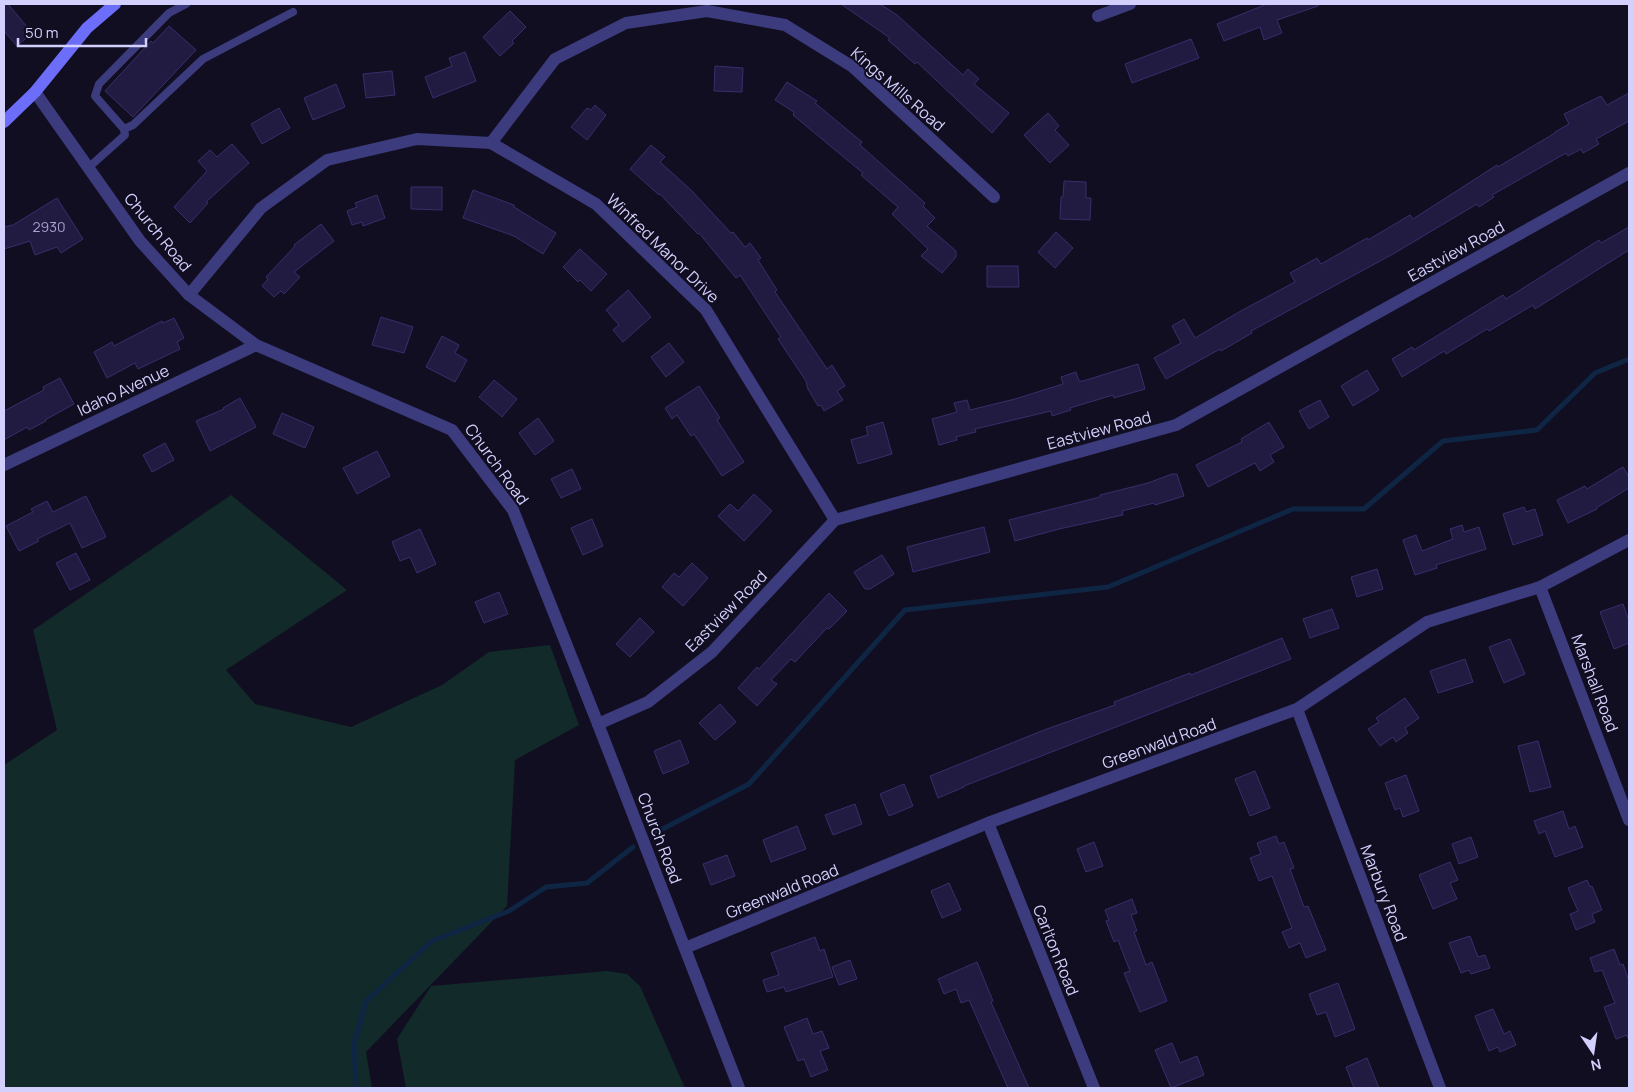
<svg xmlns="http://www.w3.org/2000/svg" width="1633" height="1092" font-family="Manrope,sans-serif">
<rect width="100%" height="100%" fill="#110e21"/>
<g fill="#122a29">
<path d="M 231,495 L 347,590 L 226,670 L 255,704 L 351,727 L 442,685 L 489,652 L 550,645 L 579,725 L 515,760 L 507,906 L 366,1052 L 372,1088 L 4,1088 L 4,765 L 57,730 L 33,630 Z"/>
<path d="M 607,971 L 627,974 L 640,986 L 685,1088 L 406,1088 L 397,1039 L 431,986 Z"/>
</g>
<g fill="none" stroke-linecap="round" stroke-linejoin="round">
<g stroke="#0f2544" stroke-width="5">
<path d="M 653,834 L 749,784 L 905,610 L 1108,587 L 1293,509 L 1364,509 L 1443,441 L 1537,430 L 1595,373 L 1629,359"/>
<path d="M 356,1088 L 354,1045 L 366,1001 L 432,941 L 509,911 L 546,887 L 587,883 L 633,847"/>
</g>
</g>
<g fill="#221b41" stroke="#382e6c">
<path d="M 4,4 L 8,4 L 32,33 L 17,46 L 4,31 Z"/>
<path d="M 841,4 L 880,4 L 897,15 L 963,75 L 968,69 L 979,79 L 974,84 L 1009,113 L 992,133 L 917,62 L 915,64 L 888,40 L 890,38 Z"/>
<path d="M 1267,4 L 1318,4 L 1318,6 L 1277,20 L 1282,33 L 1264,40 L 1260,27 L 1224,41 L 1217,24 Z"/>
<path d="M 510,11 L 526,27 L 512,41 L 514,43 L 500,56 L 483,37 Z"/>
<path d="M 169,26 L 196,50 L 133,117 L 105,91 L 151,41 L 153,43 Z"/>
<path d="M 1191,39 L 1199,58 L 1132,83 L 1125,64 Z"/>
<path d="M 465,52 L 476,81 L 433,98 L 425,77 L 452,66 L 449,58 Z"/>
<path d="M 715,66 L 743,68 L 742,92 L 714,91 Z"/>
<path d="M 392,71 L 395,95 L 366,98 L 363,74 Z"/>
<path d="M 787,82 L 817,101 L 815,103 L 862,142 L 860,145 L 925,203 L 923,206 L 935,218 L 927,226 L 956,251 L 956,257 L 942,273 L 921,256 L 928,249 L 892,214 L 898,207 L 861,175 L 863,173 L 793,115 L 794,112 L 775,100 Z"/>
<path d="M 336,84 L 345,107 L 313,120 L 304,98 Z"/>
<path d="M 1629,93 L 1629,121 L 1596,139 L 1599,144 L 1583,153 L 1581,149 L 1568,156 L 1566,153 L 1492,195 L 1494,197 L 1479,207 L 1477,204 L 1393,254 L 1251,331 L 1252,333 L 1221,351 L 1220,349 L 1166,379 L 1154,358 L 1181,343 L 1172,326 L 1184,319 L 1195,338 L 1239,312 L 1295,282 L 1290,273 L 1317,258 L 1321,264 L 1367,238 L 1368,240 L 1410,215 L 1413,219 L 1497,165 L 1498,167 L 1555,133 L 1555,132 L 1569,124 L 1564,114 L 1601,96 L 1607,105 Z"/>
<path d="M 595,105 L 606,115 L 587,140 L 571,127 L 587,108 L 591,110 Z"/>
<path d="M 279,108 L 290,128 L 262,144 L 251,124 Z"/>
<path d="M 1048,113 L 1059,126 L 1055,130 L 1069,145 L 1050,163 L 1024,135 Z"/>
<path d="M 232,144 L 249,163 L 206,202 L 208,203 L 190,223 L 174,207 L 207,171 L 198,161 L 210,150 L 217,157 Z"/>
<path d="M 651,145 L 665,157 L 660,162 L 691,190 L 731,233 L 733,232 L 745,247 L 750,243 L 761,258 L 758,260 L 777,290 L 775,292 L 827,369 L 832,365 L 845,386 L 837,391 L 843,400 L 824,411 L 821,405 L 818,406 L 808,389 L 806,381 L 778,339 L 781,337 L 740,275 L 736,278 L 699,233 L 698,234 L 660,194 L 659,195 L 630,169 Z"/>
<path d="M 1064,181 L 1086,182 L 1086,198 L 1091,198 L 1090,220 L 1060,219 L 1061,197 L 1063,197 Z"/>
<path d="M 411,187 L 442,187 L 442,210 L 411,209 Z"/>
<path d="M 473,190 L 514,205 L 514,207 L 556,233 L 543,254 L 514,236 L 463,218 Z"/>
<path d="M 377,195 L 385,218 L 363,226 L 362,222 L 352,225 L 347,211 L 357,207 L 355,203 Z"/>
<path d="M 57,198 L 83,239 L 61,253 L 57,247 L 35,255 L 30,241 L 4,249 L 4,227 L 13,225 Z"/>
<path d="M 321,224 L 334,241 L 294,272 L 300,277 L 284,294 L 281,291 L 274,297 L 262,286 L 268,279 L 266,277 L 295,246 L 294,245 Z"/>
<path d="M 1629,227 L 1629,250 L 1535,309 L 1533,305 L 1489,331 L 1487,329 L 1446,354 L 1444,351 L 1402,377 L 1392,359 L 1412,347 L 1414,350 L 1503,295 L 1506,299 L 1599,240 L 1601,243 Z"/>
<path d="M 1056,232 L 1073,248 L 1055,268 L 1038,252 Z"/>
<path d="M 580,249 L 607,274 L 591,291 L 580,280 L 578,282 L 563,267 Z"/>
<path d="M 987,266 L 1018,266 L 1019,287 L 987,287 Z"/>
<path d="M 628,290 L 651,317 L 623,342 L 613,330 L 619,325 L 606,310 Z"/>
<path d="M 381,317 L 413,327 L 404,353 L 372,345 Z"/>
<path d="M 174,318 L 184,338 L 177,342 L 180,349 L 138,369 L 135,363 L 107,378 L 94,352 L 112,342 L 114,346 L 162,321 L 163,323 Z"/>
<path d="M 442,336 L 459,345 L 455,353 L 467,360 L 455,382 L 426,367 Z"/>
<path d="M 669,343 L 684,362 L 666,377 L 651,357 Z"/>
<path d="M 1138,364 L 1145,389 L 1114,398 L 1113,395 L 1070,408 L 1071,410 L 1052,416 L 1051,411 L 975,429 L 976,432 L 956,437 L 957,440 L 939,445 L 932,419 L 957,412 L 954,403 L 967,400 L 970,410 L 1015,399 L 1063,384 L 1061,377 L 1076,372 L 1079,381 L 1083,381 Z"/>
<path d="M 1367,370 L 1379,390 L 1353,406 L 1341,386 Z"/>
<path d="M 60,378 L 74,404 L 45,420 L 46,421 L 29,430 L 27,427 L 4,440 L 4,411 L 44,390 L 43,387 Z"/>
<path d="M 494,380 L 517,399 L 502,417 L 479,397 Z"/>
<path d="M 699,386 L 720,418 L 717,420 L 744,462 L 722,476 L 694,434 L 691,436 L 677,415 L 672,419 L 665,408 Z"/>
<path d="M 240,398 L 256,427 L 210,451 L 196,421 L 224,409 L 223,408 Z"/>
<path d="M 1320,400 L 1329,417 L 1309,429 L 1299,411 Z"/>
<path d="M 282,413 L 314,427 L 305,448 L 273,434 Z"/>
<path d="M 538,418 L 554,441 L 535,455 L 519,433 Z"/>
<path d="M 883,422 L 892,454 L 858,464 L 851,440 L 868,435 L 866,427 Z"/>
<path d="M 1269,422 L 1284,447 L 1270,455 L 1274,462 L 1260,471 L 1255,463 L 1208,487 L 1196,465 L 1242,442 L 1241,439 Z"/>
<path d="M 165,443 L 174,460 L 152,472 L 143,455 Z"/>
<path d="M 377,451 L 390,476 L 357,494 L 343,468 Z"/>
<path d="M 1623,467 L 1629,477 L 1629,488 L 1596,508 L 1597,509 L 1568,523 L 1557,500 L 1585,486 L 1587,489 Z"/>
<path d="M 572,469 L 581,489 L 561,498 L 551,479 Z"/>
<path d="M 1172,474 L 1177,474 L 1184,496 L 1155,505 L 1154,503 L 1122,511 L 1123,515 L 1059,529 L 1015,541 L 1009,520 L 1100,497 L 1100,495 L 1148,483 Z"/>
<path d="M 754,494 L 772,511 L 744,541 L 718,516 L 730,504 L 738,511 Z"/>
<path d="M 86,496 L 106,537 L 82,548 L 70,523 L 37,539 L 39,541 L 19,551 L 6,526 L 33,512 L 31,509 L 47,501 L 53,512 Z"/>
<path d="M 1524,507 L 1526,512 L 1535,509 L 1543,535 L 1513,545 L 1503,514 Z"/>
<path d="M 592,519 L 603,546 L 583,555 L 571,528 Z"/>
<path d="M 1462,525 L 1464,532 L 1479,527 L 1486,549 L 1436,565 L 1437,568 L 1415,575 L 1403,540 L 1416,535 L 1422,551 L 1453,539 L 1450,529 Z"/>
<path d="M 984,527 L 990,552 L 913,572 L 907,547 Z"/>
<path d="M 420,529 L 436,564 L 417,573 L 410,557 L 400,561 L 392,542 Z"/>
<path d="M 76,553 L 90,580 L 70,590 L 56,563 Z"/>
<path d="M 882,555 L 894,574 L 870,589 L 865,589 L 854,572 Z"/>
<path d="M 692,563 L 708,578 L 683,606 L 662,587 L 674,573 L 679,577 Z"/>
<path d="M 1377,569 L 1383,589 L 1357,597 L 1351,577 Z"/>
<path d="M 499,592 L 508,614 L 484,623 L 475,602 Z"/>
<path d="M 829,593 L 847,611 L 829,629 L 827,628 L 795,662 L 791,659 L 771,680 L 777,684 L 757,706 L 738,688 L 757,667 L 759,669 Z"/>
<path d="M 1623,604 L 1629,621 L 1629,643 L 1614,649 L 1600,612 Z"/>
<path d="M 1332,609 L 1339,628 L 1310,638 L 1303,619 Z"/>
<path d="M 640,618 L 654,632 L 630,657 L 616,644 Z"/>
<path d="M 1282,638 L 1291,659 L 964,786 L 964,787 L 938,798 L 930,776 L 1044,730 L 1115,705 L 1114,702 L 1190,673 L 1191,675 Z"/>
<path d="M 1510,639 L 1525,674 L 1504,683 L 1489,647 Z"/>
<path d="M 1465,659 L 1473,682 L 1438,693 L 1430,671 Z"/>
<path d="M 1405,698 L 1419,718 L 1405,728 L 1408,733 L 1396,742 L 1393,737 L 1380,746 L 1368,729 L 1379,722 L 1376,718 Z"/>
<path d="M 720,704 L 736,722 L 715,740 L 699,723 Z"/>
<path d="M 680,740 L 689,763 L 663,774 L 654,751 Z"/>
<path d="M 1538,741 L 1551,787 L 1530,792 L 1518,746 Z"/>
<path d="M 1255,771 L 1270,808 L 1250,816 L 1235,779 Z"/>
<path d="M 1406,775 L 1419,811 L 1403,817 L 1400,808 L 1395,810 L 1385,783 Z"/>
<path d="M 904,784 L 913,806 L 889,816 L 880,794 Z"/>
<path d="M 855,804 L 862,824 L 833,835 L 825,815 Z"/>
<path d="M 1563,811 L 1569,829 L 1575,826 L 1583,847 L 1555,857 L 1545,831 L 1539,834 L 1534,821 Z"/>
<path d="M 797,826 L 806,849 L 771,862 L 763,840 Z"/>
<path d="M 1276,836 L 1279,844 L 1284,842 L 1294,868 L 1290,869 L 1304,907 L 1308,906 L 1326,950 L 1306,958 L 1300,943 L 1289,948 L 1282,932 L 1292,928 L 1272,876 L 1259,881 L 1250,858 L 1261,854 L 1257,843 Z"/>
<path d="M 1471,837 L 1478,857 L 1459,864 L 1452,844 Z"/>
<path d="M 1094,842 L 1103,866 L 1086,872 L 1077,849 Z"/>
<path d="M 727,855 L 735,876 L 711,885 L 703,864 Z"/>
<path d="M 1450,862 L 1458,880 L 1450,883 L 1457,899 L 1433,909 L 1419,875 Z"/>
<path d="M 1587,880 L 1590,887 L 1592,886 L 1602,910 L 1592,914 L 1595,922 L 1576,930 L 1570,914 L 1578,911 L 1568,888 Z"/>
<path d="M 949,883 L 961,910 L 942,918 L 931,891 Z"/>
<path d="M 1132,899 L 1137,913 L 1131,915 L 1137,931 L 1134,932 L 1146,965 L 1152,962 L 1167,1001 L 1140,1012 L 1124,973 L 1130,971 L 1118,940 L 1114,942 L 1106,921 L 1109,920 L 1105,910 Z"/>
<path d="M 1470,936 L 1478,957 L 1485,955 L 1490,968 L 1471,974 L 1469,970 L 1461,973 L 1449,943 Z"/>
<path d="M 815,937 L 820,951 L 824,949 L 833,977 L 786,992 L 784,987 L 767,992 L 763,980 L 779,975 L 771,953 Z"/>
<path d="M 1614,949 L 1620,965 L 1623,964 L 1629,981 L 1629,1038 L 1628,1038 L 1627,1035 L 1616,1039 L 1604,1007 L 1615,1003 L 1602,970 L 1595,972 L 1590,958 Z"/>
<path d="M 850,960 L 857,979 L 839,985 L 832,967 Z"/>
<path d="M 977,962 L 993,1001 L 991,1002 L 1029,1088 L 1008,1088 L 969,1000 L 961,1003 L 956,989 L 944,994 L 938,979 Z"/>
<path d="M 1338,983 L 1355,1029 L 1335,1037 L 1326,1012 L 1317,1015 L 1309,994 Z"/>
<path d="M 1493,1009 L 1504,1034 L 1510,1031 L 1516,1045 L 1500,1052 L 1498,1047 L 1489,1051 L 1475,1016 Z"/>
<path d="M 807,1018 L 813,1034 L 822,1031 L 829,1048 L 820,1051 L 828,1070 L 811,1077 L 804,1059 L 798,1061 L 784,1027 Z"/>
<path d="M 1172,1043 L 1180,1063 L 1197,1056 L 1204,1075 L 1171,1088 L 1155,1050 Z"/>
<path d="M 1367,1058 L 1379,1088 L 1354,1088 L 1346,1067 Z"/>
</g>
<g fill="none" stroke-linecap="round" stroke-linejoin="round">
<g stroke="#3c3b7d" stroke-width="8">
<path d="M 124,129 L 133,125 L 203,59 L 293,12"/>
<path d="M 88,168 L 125,135 L 124,129 L 95,96 L 99,84 L 169,13 L 186,4"/>
</g>
<g stroke="#3c3b7d" stroke-width="12">
<path d="M 1098,16 L 1130,4"/>
<path d="M 35,92 L 140,241 L 189,295 L 256,345 L 452,430 L 513,510 L 598,724 L 739,1088"/>
<path d="M 491,143 L 555,59 L 626,23 L 707,11 L 785,25 L 853,67 L 994,197"/>
<path d="M 189,295 L 261,208 L 327,160 L 417,139 L 491,143 L 596,204 L 706,310 L 835,520"/>
<path d="M 4,465 L 256,345"/>
<path d="M 1540,587 L 1629,820"/>
<path d="M 1297,709 L 1440,1088"/>
<path d="M 598,724 L 648,702 L 712,652 L 835,520 L 1176,425 L 1629,173"/>
<path d="M 988,823 L 1094,1088"/>
<path d="M 685,948 L 988,823 L 1297,709 L 1427,622 L 1540,587 L 1629,540"/>
</g>
<path stroke="#6c6df8" stroke-width="12" d="M 4,122 L 35,92 L 87,28 L 115,4"/>
</g>
<g text-anchor="middle" stroke-width="4" stroke-linejoin="round" paint-order="stroke">
<g font-size="14" fill="#a8a3ce">
<text x="49" y="232">2930</text>
</g>
<g font-size="16" fill="#d4d0fd" stroke="#110e21">
<text transform="translate(898 89) rotate(41)" y="6">Kings Mills Road</text>
<text transform="translate(158 232) rotate(51)" y="6">Church Road</text>
<text transform="translate(663 248) rotate(44)" y="6">Winfred Manor Drive</text>
<text transform="translate(1456 251) rotate(-29)" y="6">Eastview Road</text>
<text transform="translate(123 390) rotate(-25)" y="6">Idaho Avenue</text>
<text transform="translate(1099 430) rotate(-15)" y="6">Eastview Road</text>
<text transform="translate(497 464) rotate(54)" y="6">Church Road</text>
<text transform="translate(726 611) rotate(-45)" y="6">Eastview Road</text>
<text transform="translate(1595 683) rotate(69)" y="6">Marshall Road</text>
<text transform="translate(1159 743) rotate(-20)" y="6">Greenwald Road</text>
<text transform="translate(660 838) rotate(69)" y="6">Church Road</text>
<text transform="translate(782 891) rotate(-22)" y="6">Greenwald Road</text>
<text transform="translate(1384 893) rotate(69)" y="6">Marbury Road</text>
<text transform="translate(1056 950) rotate(68)" y="6">Carlton Road</text>
</g>
</g>
<rect width="1633" height="1092" fill="none" stroke="#d4d0fd" stroke-width="10"/>
<g transform="translate(1593 1052) rotate(167)" stroke="#110e21" stroke-width="4" paint-order="stroke">
<path d="M0-4L9 19L0 12L-9 19Z" fill="#d4d0fd"/>
<text y="-8" font-size="14" font-weight="bold" text-anchor="middle" fill="#d4d0fd">N</text>
</g>
<path d="M18 38v8h128v-8" fill="none" stroke="#d4d0fd" stroke-width="2.5"/>
<text x="25" y="38" font-size="15" fill="#d4d0fd" stroke="#110e21" stroke-width="4" paint-order="stroke">50 m</text>
</svg>
